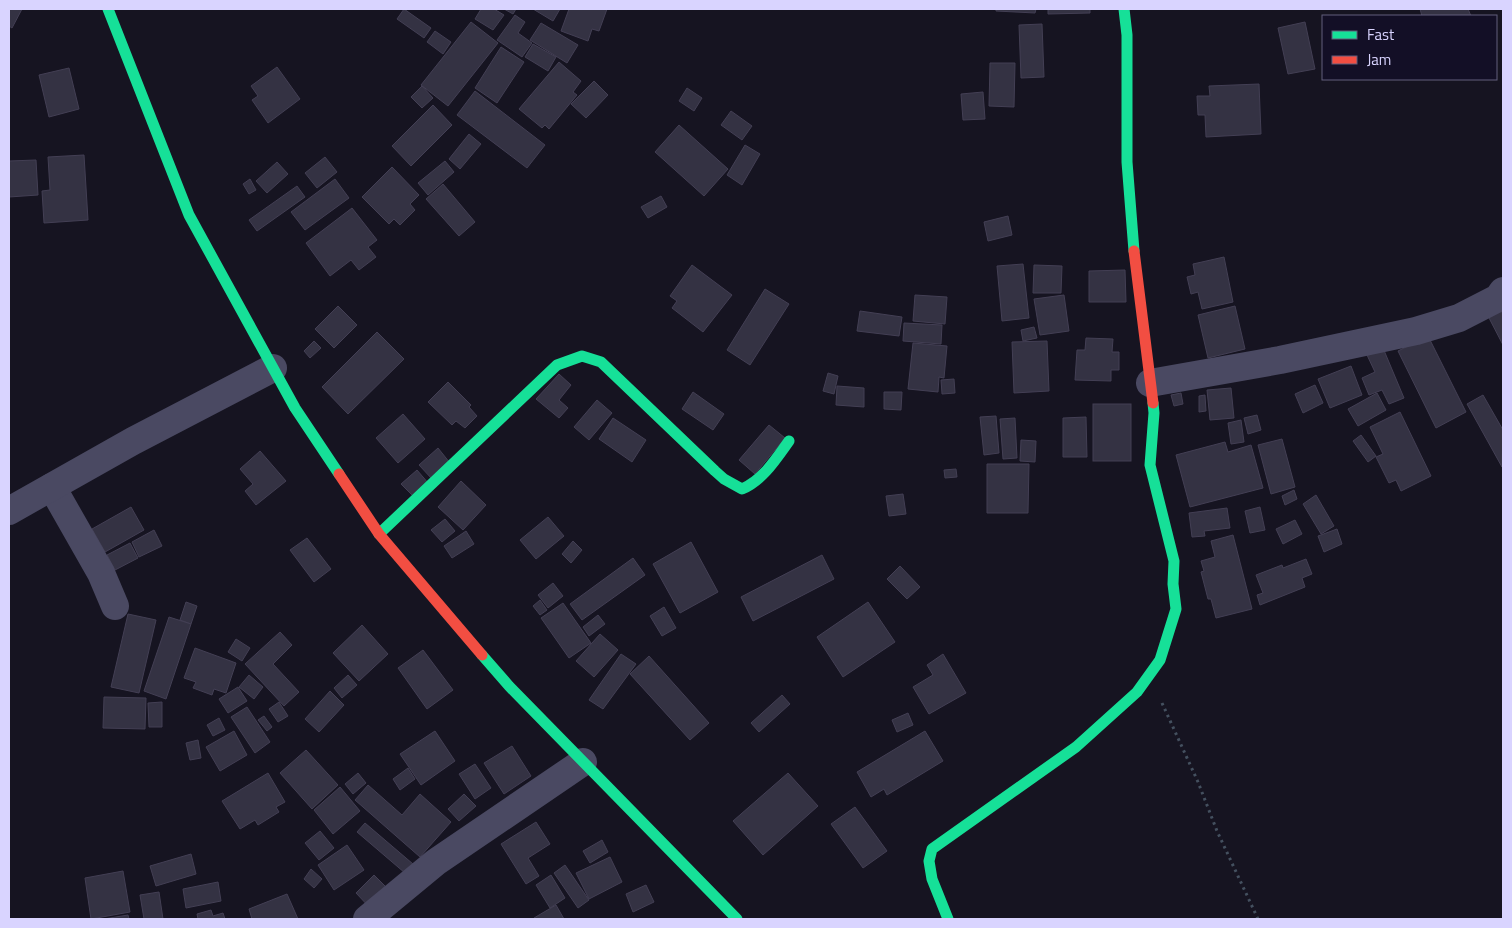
<svg xmlns="http://www.w3.org/2000/svg" width="1512" height="928" font-family="'Titillium Web',sans-serif">
<rect width="100%" height="100%" fill="#161421"/>
<g fill="#343243" stroke="#433f54">
<path d="M 9,9 L 22,9 L 12,28 L 9,26 Z"/>
<path d="M 404,9 L 431,28 L 424,38 L 397,19 Z"/>
<path d="M 481,9 L 494,9 L 504,15 L 493,30 L 475,19 Z"/>
<path d="M 504,9 L 516,9 L 513,14 Z"/>
<path d="M 533,9 L 560,9 L 553,21 Z"/>
<path d="M 569,9 L 607,9 L 599,31 L 592,29 L 588,41 L 561,31 Z"/>
<path d="M 996,9 L 1036,9 L 1035,13 L 996,11 Z"/>
<path d="M 1048,9 L 1090,9 L 1090,13 L 1048,14 Z"/>
<path d="M 1420,9 L 1468,9 L 1471,16 L 1422,16 Z"/>
<path d="M 515,15 L 525,22 L 518,33 L 532,43 L 522,57 L 497,40 Z"/>
<path d="M 471,22 L 498,43 L 448,106 L 421,85 Z"/>
<path d="M 1305,22 L 1315,69 L 1288,74 L 1278,28 Z"/>
<path d="M 541,23 L 578,45 L 567,63 L 530,40 Z"/>
<path d="M 1042,24 L 1044,77 L 1021,78 L 1019,25 Z"/>
<path d="M 435,31 L 451,42 L 443,54 L 427,42 Z"/>
<path d="M 533,44 L 556,57 L 548,71 L 525,57 Z"/>
<path d="M 501,47 L 524,62 L 497,103 L 475,88 Z"/>
<path d="M 559,62 L 581,81 L 573,92 L 577,95 L 549,129 L 545,125 L 542,128 L 519,109 Z"/>
<path d="M 990,63 L 1015,63 L 1014,107 L 989,106 Z"/>
<path d="M 277,67 L 300,99 L 268,123 L 252,100 L 258,96 L 251,86 Z"/>
<path d="M 69,68 L 79,109 L 49,117 L 39,75 Z"/>
<path d="M 594,81 L 608,95 L 586,118 L 571,104 Z"/>
<path d="M 1259,84 L 1261,134 L 1206,137 L 1205,115 L 1198,115 L 1197,96 L 1210,96 L 1209,86 Z"/>
<path d="M 422,86 L 433,98 L 422,108 L 411,97 Z"/>
<path d="M 687,88 L 702,98 L 694,111 L 679,101 Z"/>
<path d="M 475,91 L 545,145 L 527,168 L 457,115 Z"/>
<path d="M 983,92 L 985,119 L 963,120 L 961,94 Z"/>
<path d="M 433,105 L 452,125 L 411,166 L 392,146 Z"/>
<path d="M 731,111 L 752,126 L 742,140 L 721,125 Z"/>
<path d="M 679,125 L 728,169 L 704,196 L 655,152 Z"/>
<path d="M 469,134 L 481,144 L 460,169 L 449,159 Z"/>
<path d="M 745,145 L 760,154 L 742,185 L 727,175 Z"/>
<path d="M 84,155 L 88,220 L 44,223 L 42,191 L 50,190 L 48,157 Z"/>
<path d="M 325,157 L 337,172 L 317,188 L 305,173 Z"/>
<path d="M 36,160 L 38,195 L 9,197 L 9,161 Z"/>
<path d="M 445,161 L 454,172 L 428,195 L 418,183 Z"/>
<path d="M 277,162 L 288,174 L 267,193 L 256,181 Z"/>
<path d="M 392,167 L 419,195 L 410,204 L 415,210 L 400,225 L 394,219 L 389,224 L 362,197 Z"/>
<path d="M 250,179 L 256,190 L 249,194 L 243,184 Z"/>
<path d="M 335,179 L 349,198 L 305,230 L 291,212 Z"/>
<path d="M 443,184 L 475,222 L 459,236 L 426,199 Z"/>
<path d="M 297,186 L 305,197 L 257,231 L 249,220 Z"/>
<path d="M 661,196 L 667,207 L 648,218 L 641,207 Z"/>
<path d="M 352,208 L 377,240 L 368,247 L 376,257 L 359,270 L 351,260 L 330,276 L 306,243 Z"/>
<path d="M 1008,216 L 1012,235 L 988,241 L 984,222 Z"/>
<path d="M 1224,257 L 1233,302 L 1202,309 L 1198,292 L 1191,294 L 1187,277 L 1195,275 L 1193,264 Z"/>
<path d="M 1023,264 L 1029,318 L 1002,321 L 997,266 Z"/>
<path d="M 692,265 L 732,295 L 703,332 L 672,308 L 677,301 L 670,296 Z"/>
<path d="M 1034,265 L 1062,266 L 1061,293 L 1033,293 Z"/>
<path d="M 1125,270 L 1126,302 L 1089,302 L 1089,271 Z"/>
<path d="M 765,289 L 789,304 L 750,365 L 727,350 Z"/>
<path d="M 915,295 L 947,297 L 945,324 L 913,321 Z"/>
<path d="M 1064,295 L 1069,331 L 1040,335 L 1034,299 Z"/>
<path d="M 338,306 L 357,325 L 334,348 L 315,329 Z"/>
<path d="M 1235,306 L 1245,349 L 1208,358 L 1198,315 Z"/>
<path d="M 1501,310 L 1503,315 L 1503,345 L 1488,316 Z"/>
<path d="M 860,311 L 902,317 L 899,336 L 857,331 Z"/>
<path d="M 904,323 L 942,325 L 941,344 L 903,341 Z"/>
<path d="M 1034,327 L 1037,338 L 1023,341 L 1021,330 Z"/>
<path d="M 377,332 L 404,359 L 348,414 L 322,387 Z"/>
<path d="M 1428,336 L 1466,412 L 1436,428 L 1398,351 Z"/>
<path d="M 1086,338 L 1113,339 L 1112,352 L 1119,352 L 1119,370 L 1111,370 L 1111,381 L 1075,380 L 1077,350 L 1085,350 Z"/>
<path d="M 314,341 L 321,348 L 310,358 L 304,351 Z"/>
<path d="M 1047,341 L 1049,391 L 1014,393 L 1012,342 Z"/>
<path d="M 913,343 L 947,346 L 944,378 L 939,377 L 938,392 L 908,389 Z"/>
<path d="M 1383,348 L 1404,398 L 1389,404 L 1382,390 L 1369,395 L 1362,378 L 1375,372 L 1367,355 Z"/>
<path d="M 1351,366 L 1362,395 L 1330,408 L 1318,379 Z"/>
<path d="M 828,373 L 838,376 L 834,394 L 823,391 Z"/>
<path d="M 559,374 L 571,385 L 559,400 L 568,408 L 559,418 L 536,399 Z"/>
<path d="M 954,379 L 955,393 L 942,394 L 941,380 Z"/>
<path d="M 448,382 L 471,405 L 469,407 L 477,416 L 465,428 L 456,421 L 452,425 L 428,402 Z"/>
<path d="M 1315,385 L 1323,403 L 1303,413 L 1295,394 Z"/>
<path d="M 837,386 L 864,388 L 864,407 L 836,405 Z"/>
<path d="M 1231,388 L 1234,418 L 1210,420 L 1207,390 Z"/>
<path d="M 693,392 L 724,414 L 713,430 L 682,409 Z"/>
<path d="M 884,392 L 902,392 L 901,410 L 884,409 Z"/>
<path d="M 1181,393 L 1183,404 L 1174,406 L 1171,395 Z"/>
<path d="M 1377,393 L 1386,410 L 1358,426 L 1348,409 Z"/>
<path d="M 1205,395 L 1206,411 L 1199,412 L 1199,396 Z"/>
<path d="M 1483,395 L 1503,430 L 1502,467 L 1467,404 Z"/>
<path d="M 597,400 L 612,413 L 589,440 L 574,427 Z"/>
<rect x="1093" y="404" width="38" height="57"/>
<path d="M 1400,412 L 1431,476 L 1401,491 L 1396,480 L 1389,483 L 1376,457 L 1383,454 L 1370,427 Z"/>
<path d="M 403,414 L 425,439 L 398,463 L 376,438 Z"/>
<path d="M 1257,415 L 1261,430 L 1248,434 L 1244,418 Z"/>
<path d="M 996,416 L 999,453 L 984,455 L 980,417 Z"/>
<path d="M 1086,417 L 1087,457 L 1063,457 L 1063,418 Z"/>
<path d="M 613,418 L 646,440 L 632,462 L 599,439 Z"/>
<path d="M 1015,418 L 1017,458 L 1003,459 L 1000,419 Z"/>
<path d="M 1241,420 L 1244,442 L 1231,444 L 1228,423 Z"/>
<path d="M 769,425 L 785,438 L 755,474 L 739,460 Z"/>
<path d="M 1361,435 L 1376,456 L 1368,462 L 1353,441 Z"/>
<path d="M 1282,439 L 1295,487 L 1271,494 L 1258,445 Z"/>
<path d="M 1021,440 L 1036,441 L 1035,462 L 1020,461 Z"/>
<path d="M 1225,442 L 1228,452 L 1251,445 L 1263,488 L 1190,507 L 1176,455 Z"/>
<path d="M 438,448 L 450,463 L 432,479 L 419,465 Z"/>
<path d="M 260,451 L 286,481 L 256,505 L 245,491 L 253,484 L 240,469 Z"/>
<path d="M 987,464 L 1029,464 L 1028,513 L 987,513 Z"/>
<path d="M 956,469 L 957,477 L 945,478 L 944,470 Z"/>
<path d="M 417,470 L 429,484 L 414,497 L 401,484 Z"/>
<path d="M 461,481 L 486,505 L 463,530 L 438,507 Z"/>
<path d="M 1294,490 L 1297,499 L 1285,505 L 1282,496 Z"/>
<path d="M 903,494 L 906,514 L 889,516 L 886,496 Z"/>
<path d="M 1316,495 L 1334,526 L 1321,534 L 1303,504 Z"/>
<path d="M 131,507 L 144,530 L 105,552 L 92,529 Z"/>
<path d="M 1260,507 L 1265,530 L 1250,533 L 1245,511 Z"/>
<path d="M 1227,508 L 1230,528 L 1204,531 L 1205,536 L 1192,537 L 1189,513 Z"/>
<path d="M 548,517 L 564,536 L 536,559 L 520,540 Z"/>
<path d="M 445,519 L 455,531 L 442,542 L 431,530 Z"/>
<path d="M 1295,520 L 1302,534 L 1283,544 L 1276,529 Z"/>
<path d="M 1337,529 L 1342,544 L 1324,552 L 1318,536 Z"/>
<path d="M 154,530 L 162,546 L 139,557 L 132,542 Z"/>
<path d="M 466,531 L 474,544 L 452,558 L 444,546 Z"/>
<path d="M 1233,535 L 1252,609 L 1216,618 L 1211,599 L 1208,599 L 1201,572 L 1204,571 L 1201,561 L 1215,557 L 1211,541 Z"/>
<path d="M 307,538 L 331,569 L 314,582 L 290,550 Z"/>
<path d="M 573,541 L 582,550 L 571,563 L 562,554 Z"/>
<path d="M 691,542 L 718,592 L 680,613 L 653,564 Z"/>
<path d="M 130,543 L 138,558 L 115,570 L 107,555 Z"/>
<path d="M 822,555 L 834,579 L 753,621 L 741,597 Z"/>
<path d="M 633,558 L 645,575 L 582,620 L 570,604 Z"/>
<path d="M 1306,559 L 1312,574 L 1302,578 L 1305,587 L 1260,605 L 1257,595 L 1263,593 L 1256,575 L 1282,565 L 1283,568 Z"/>
<path d="M 900,566 L 920,587 L 907,599 L 887,579 Z"/>
<path d="M 553,583 L 563,596 L 548,608 L 538,595 Z"/>
<path d="M 540,600 L 547,610 L 540,615 L 533,606 Z"/>
<path d="M 186,602 L 197,606 L 191,624 L 180,620 Z"/>
<path d="M 868,602 L 895,642 L 843,677 L 817,637 Z"/>
<path d="M 563,603 L 591,643 L 569,658 L 541,618 Z"/>
<path d="M 664,607 L 676,628 L 662,636 L 650,616 Z"/>
<path d="M 128,614 L 156,620 L 139,693 L 111,687 Z"/>
<path d="M 598,615 L 605,624 L 589,636 L 583,627 Z"/>
<path d="M 169,617 L 191,624 L 166,699 L 144,691 Z"/>
<path d="M 362,625 L 388,654 L 359,681 L 333,653 Z"/>
<path d="M 280,632 L 292,645 L 273,664 L 299,692 L 284,706 L 245,664 Z"/>
<path d="M 600,634 L 618,650 L 594,677 L 576,661 Z"/>
<path d="M 236,639 L 250,648 L 242,661 L 228,652 Z"/>
<path d="M 195,648 L 236,663 L 226,693 L 214,689 L 212,695 L 193,688 L 196,682 L 184,678 Z"/>
<path d="M 423,650 L 453,690 L 427,709 L 398,668 Z"/>
<path d="M 621,654 L 636,664 L 603,709 L 589,700 Z"/>
<path d="M 943,654 L 966,693 L 929,714 L 913,687 L 933,675 L 927,665 Z"/>
<path d="M 649,656 L 709,723 L 690,740 L 630,674 Z"/>
<path d="M 249,675 L 263,687 L 254,699 L 239,687 Z"/>
<path d="M 348,675 L 357,685 L 342,698 L 334,688 Z"/>
<path d="M 238,687 L 247,701 L 228,713 L 219,699 Z"/>
<path d="M 330,691 L 344,705 L 319,732 L 305,719 Z"/>
<path d="M 782,695 L 790,704 L 759,732 L 751,723 Z"/>
<path d="M 104,697 L 146,698 L 145,729 L 103,728 Z"/>
<path d="M 162,702 L 162,727 L 149,727 L 148,703 Z"/>
<path d="M 279,702 L 288,716 L 278,722 L 269,709 Z"/>
<path d="M 247,707 L 270,742 L 255,753 L 231,717 Z"/>
<path d="M 908,713 L 913,725 L 897,732 L 892,720 Z"/>
<path d="M 264,716 L 272,727 L 267,731 L 258,720 Z"/>
<path d="M 219,718 L 225,730 L 213,736 L 207,725 Z"/>
<path d="M 234,731 L 247,755 L 220,771 L 206,747 Z"/>
<path d="M 435,731 L 455,761 L 421,785 L 400,754 Z"/>
<path d="M 925,731 L 943,761 L 887,795 L 884,789 L 871,797 L 857,772 Z"/>
<path d="M 198,740 L 201,758 L 190,760 L 186,743 Z"/>
<path d="M 512,746 L 531,776 L 504,794 L 484,763 Z"/>
<path d="M 306,750 L 338,785 L 312,809 L 280,773 Z"/>
<path d="M 475,764 L 491,788 L 475,799 L 459,774 Z"/>
<path d="M 408,768 L 415,779 L 400,790 L 393,779 Z"/>
<path d="M 268,773 L 285,802 L 276,807 L 279,812 L 258,825 L 255,820 L 240,829 L 222,801 Z"/>
<path d="M 358,773 L 366,783 L 353,794 L 345,784 Z"/>
<path d="M 788,773 L 818,806 L 763,855 L 733,821 Z"/>
<path d="M 368,785 L 402,815 L 420,794 L 451,822 L 420,857 L 355,800 Z"/>
<path d="M 340,787 L 360,811 L 333,834 L 314,810 Z"/>
<path d="M 464,794 L 476,806 L 459,821 L 448,809 Z"/>
<path d="M 855,807 L 887,851 L 863,868 L 831,824 Z"/>
<path d="M 536,822 L 550,844 L 528,858 L 539,876 L 526,884 L 501,844 Z"/>
<path d="M 365,823 L 413,864 L 405,873 L 357,832 Z"/>
<path d="M 320,831 L 334,848 L 319,860 L 305,843 Z"/>
<path d="M 602,840 L 608,852 L 590,863 L 583,851 Z"/>
<path d="M 347,845 L 364,870 L 334,890 L 318,865 Z"/>
<path d="M 191,854 L 196,874 L 156,886 L 150,866 Z"/>
<path d="M 610,857 L 622,882 L 589,899 L 576,873 Z"/>
<path d="M 565,865 L 589,900 L 578,908 L 554,873 Z"/>
<path d="M 311,869 L 322,879 L 314,888 L 304,879 Z"/>
<path d="M 123,871 L 130,912 L 91,919 L 85,878 Z"/>
<path d="M 374,875 L 391,892 L 372,910 L 356,893 Z"/>
<path d="M 551,875 L 565,898 L 550,908 L 536,885 Z"/>
<path d="M 218,882 L 221,901 L 186,908 L 183,889 Z"/>
<path d="M 646,885 L 654,902 L 633,912 L 626,894 Z"/>
<path d="M 159,892 L 163,919 L 144,919 L 140,895 Z"/>
<path d="M 287,894 L 298,919 L 252,919 L 249,909 Z"/>
<path d="M 556,905 L 564,919 L 534,919 L 534,918 Z"/>
<path d="M 211,910 L 213,916 L 223,913 L 225,919 L 198,919 L 197,914 Z"/>
<path d="M 128,915 L 129,919 L 104,919 Z"/>
</g>
<g fill="none" stroke-linecap="round" stroke-linejoin="round">
<path stroke="#44505f" stroke-width="3" stroke-dasharray="2.5 4" stroke-linecap="butt" d="M 1162,703 L 1198,782 L 1217,831 L 1258,919"/>
<g stroke="#4a4962" stroke-width="28">
<path d="M 1150,383 L 1280,360 L 1416,331 L 1459,318 L 1498,298 L 1503,291"/>
<path d="M 52,487 L 101,573 L 115,606"/>
<path d="M 9,511 L 133,441 L 273,368"/>
<path d="M 367,919 L 436,862 L 583,762"/>
</g>
<g stroke="#16e098" stroke-width="11">
<path d="M 108,9 L 189,215 L 295,408 L 339,474"/>
<path d="M 1124,9 L 1127,35 L 1127,162 L 1134,251"/>
<path d="M 379,534 L 557,365 L 582,356 L 601,362 L 715,471 L 724,479 L 742,489 C 763,480 776,459 789,441"/>
<path d="M 482,655 L 509,686 L 737,919"/>
<path d="M 948,919 L 932,879 L 929,861 L 932,849 L 1076,747 L 1137,692 L 1160,660 L 1176,609 L 1173,584 L 1174,561 L 1150,465 L 1154,413 L 1153,403"/>
</g>
<g stroke="#f24e42" stroke-width="11">
<path d="M 1134,251 L 1153,403"/>
<path d="M 339,474 L 379,534 L 482,655"/>
</g>
</g>
<rect width="1512" height="928" fill="none" stroke="#d9d4ff" stroke-width="20"/>
<rect x="1322" y="15" width="175" height="65" fill="#130f26" stroke="#625e7d"/>
<rect x="1332" y="31" width="25" height="8" fill="#16e098" stroke="#625e7d"/>
<text x="1367" y="40" font-size="15" fill="#d9d4ff">Fast</text>
<rect x="1332" y="56" width="25" height="8" fill="#f24e42" stroke="#625e7d"/>
<text x="1367" y="65" font-size="15" fill="#d9d4ff">Jam</text>
</svg>
